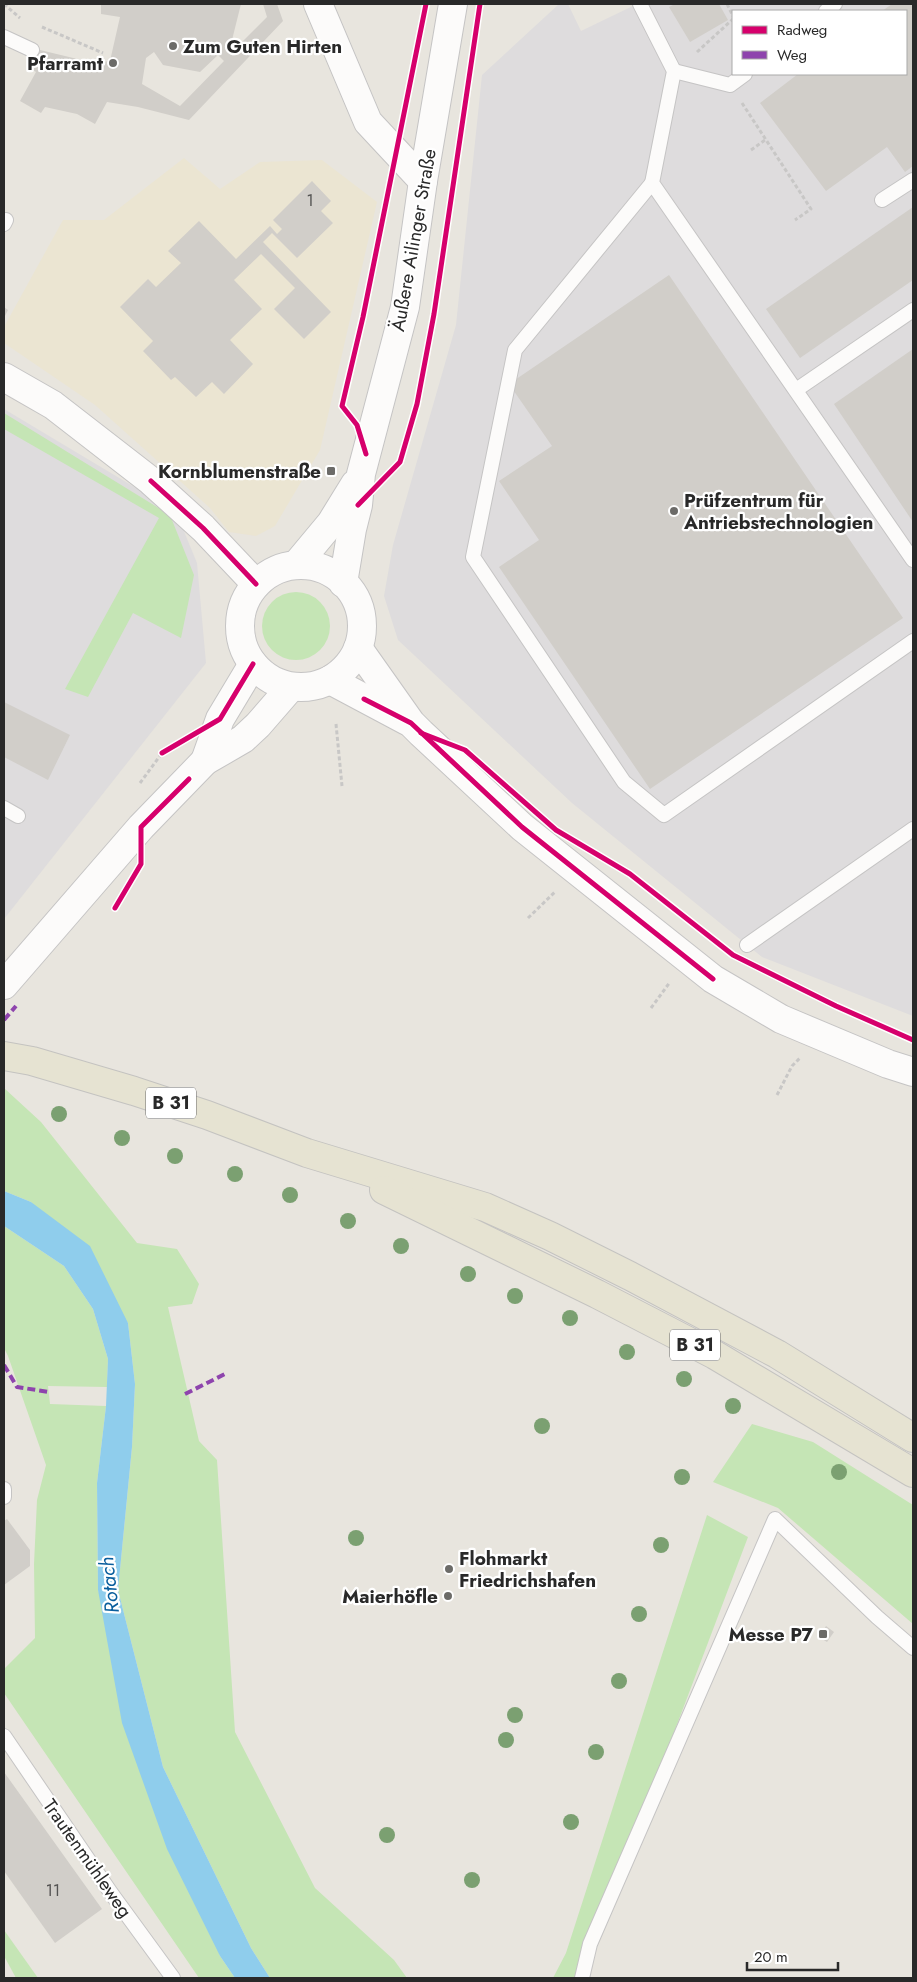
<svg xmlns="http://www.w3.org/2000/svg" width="917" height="1982" font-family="Jost,sans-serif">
<rect width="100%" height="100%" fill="#e8e5de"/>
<g fill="#dedcdd" fill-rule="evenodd">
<path d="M 559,4 L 568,4 L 581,31 L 637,4 L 913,4 L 913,1016 L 762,957 L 572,803 L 398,640 L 384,596 L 393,545 L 456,325 L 482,75 ZM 733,11 L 906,11 L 906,74 L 733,74 Z"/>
<path d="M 4,409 L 176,512 L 197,563 L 206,663 L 4,919 Z"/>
</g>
<path fill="#ebe5d2" d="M 184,158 L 220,189 L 260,162 L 322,160 L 377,202 L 320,450 L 275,526 L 256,536 L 229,532 L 210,508 L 95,405 L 4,343 L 4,327 L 63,220 L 104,220 Z"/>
<g fill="#c5e5b5">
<path d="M 4,413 L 170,515 L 194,575 L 181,638 L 133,613 L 88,697 L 65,689 L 159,518 L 4,429 Z"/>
<circle cx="296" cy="626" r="34"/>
<path d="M 4,1088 L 41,1122 L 137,1243 L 177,1249 L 199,1284 L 192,1304 L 168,1307 L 199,1441 L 217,1460 L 235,1732 L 315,1888 L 394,1960 L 407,1978 L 270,1978 L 251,1948 L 163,1767 L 118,1590 L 132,1447 L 135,1384 L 128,1323 L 31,1202 L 4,1191 Z"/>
<path d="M 4,1226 L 64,1266 L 93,1309 L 108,1359 L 107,1387 L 48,1386 L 50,1404 L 106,1406 L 97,1483 L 98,1590 L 220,1956 L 235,1978 L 199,1978 L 4,1693 L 4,1669 L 35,1638 L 34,1564 L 37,1500 L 46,1465 L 8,1356 L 4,1348 Z"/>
<path d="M 752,1424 L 813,1442 L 913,1505 L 913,1624 L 778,1508 L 713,1482 Z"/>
<path d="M 707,1515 L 748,1537 L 581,1978 L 553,1978 L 566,1953 Z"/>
<path d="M 4,1930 L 38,1978 L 16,1978 L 4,1956 Z"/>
</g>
<path fill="#8fcdec" d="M 4,1191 L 31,1202 L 90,1246 L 128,1323 L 135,1384 L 132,1447 L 118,1590 L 163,1767 L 251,1948 L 270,1978 L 235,1978 L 220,1956 L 167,1849 L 122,1723 L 98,1590 L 97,1483 L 106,1406 L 108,1359 L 93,1309 L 64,1266 L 4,1226 Z"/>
<g fill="#d1cec9" fill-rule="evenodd">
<path d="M 101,4 L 241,4 L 231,44 L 235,49 L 267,17 L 263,4 L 277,4 L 283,21 L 189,120 L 138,107 L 107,102 L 95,124 L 77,114 L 45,107 L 41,113 L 20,101 L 36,72 L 30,68 L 40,50 L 94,63 L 110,61 L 120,17 L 101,14 ZM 154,52 L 163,65 L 200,72 L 218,55 L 224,61 L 180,106 L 142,84 L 146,58 Z"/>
<path d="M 675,4 L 719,4 L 728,20 L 690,42 L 669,7 Z"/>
<path d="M 892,4 L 913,4 L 913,166 L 905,172 L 887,147 L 826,191 L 760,103 L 798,74 L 906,74 L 906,11 L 882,11 Z"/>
<path d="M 312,181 L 331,201 L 321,211 L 333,223 L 297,258 L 272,233 L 263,242 L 331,312 L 304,339 L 274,309 L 295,288 L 261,254 L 234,280 L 262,309 L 230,340 L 253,364 L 224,394 L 212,382 L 196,397 L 175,377 L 171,380 L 143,351 L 153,341 L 120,307 L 148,279 L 156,287 L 181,263 L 168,251 L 199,221 L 236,259 L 270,226 L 277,234 L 282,229 L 273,220 Z"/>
<path d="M 913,207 L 913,280 L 800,358 L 766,309 Z"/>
<path d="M 669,275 L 903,618 L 650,789 L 499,567 L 539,540 L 499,481 L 552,446 L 509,384 Z"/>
<path d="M 4,307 L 8,310 L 4,318 Z"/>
<path d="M 913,349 L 913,522 L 834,404 Z"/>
<path d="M 4,702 L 70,735 L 48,780 L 4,757 Z"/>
<path d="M 7,1519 L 30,1550 L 30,1566 L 4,1585 L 4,1521 Z"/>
<path d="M 826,1626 L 834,1632 L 827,1642 L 819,1637 Z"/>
<path d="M 4,1772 L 102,1909 L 55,1943 L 4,1871 Z"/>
</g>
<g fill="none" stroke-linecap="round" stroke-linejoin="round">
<g stroke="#c5c4c4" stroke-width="16">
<g id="service">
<path d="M 640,4 L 674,71 L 652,183 L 913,560"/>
<path d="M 826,11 L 835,4"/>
<path d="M 4,37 L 32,50"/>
<path d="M 674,71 L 730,85 L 745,74"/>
<path d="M 652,183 L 515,350 L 473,557 L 624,782 L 664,815 L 913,641"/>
<path d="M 882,200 L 913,180"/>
<path d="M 4,224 L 6,220"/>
<path d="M 796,390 L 913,310"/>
<path d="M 4,808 L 18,816"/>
<path d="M 747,945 L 913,829"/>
<path d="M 4,1489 L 4,1497"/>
<path d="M 4,1736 L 111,1893 L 173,1978"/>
<path d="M 582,1978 L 590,1944 L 775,1519 L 877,1617 L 913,1648"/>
</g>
</g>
<g stroke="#c5c4c4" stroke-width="30">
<g id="minor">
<path d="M 318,4 L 368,122 L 423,181"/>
<path d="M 4,377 L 53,405 L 151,481 L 203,528 L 256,584"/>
</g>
</g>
<g stroke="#c5c4c4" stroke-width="30">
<g id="tertiary">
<path d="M 358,648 L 411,723 L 421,733 L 522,827 L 713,979 L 781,1019 L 888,1064 L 913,1072"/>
<path d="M 330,680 L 407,721"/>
</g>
</g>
<g stroke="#c5c4c4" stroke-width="30">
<g id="secondary">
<path d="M 296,565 L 331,523 L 355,484"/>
<circle cx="301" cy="626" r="61"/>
<path d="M 343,583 L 352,529 L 358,505 L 361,474 L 405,307 L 423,181 L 453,4"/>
<path d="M 205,761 L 220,719 L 253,664"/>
<path d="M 4,985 L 141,827 L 205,761 L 243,739 L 258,725 L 291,687"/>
</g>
</g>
<g stroke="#c4c3c0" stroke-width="30">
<g id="primary">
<path d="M 4,1056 L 32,1061 L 134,1091 L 207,1115 L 307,1153 L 485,1207 L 550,1236 L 630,1276 L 777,1354 L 913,1438"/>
<path d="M 384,1190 L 597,1294 L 715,1355 L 913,1473"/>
</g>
</g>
<g stroke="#c8c7c6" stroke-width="3" stroke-dasharray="4 2.5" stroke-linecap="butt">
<path d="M 4,4 L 20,18"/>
<path d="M 727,4 L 733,16"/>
<path d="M 42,27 L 103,53"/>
<path d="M 697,52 L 733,19"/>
<path d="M 742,103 L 811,209 L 795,220"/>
<path d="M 751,150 L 765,140"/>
<path d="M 336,724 L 342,786"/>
<path d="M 140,783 L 162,753"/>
<path d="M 528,918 L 556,891"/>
<path d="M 651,1008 L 670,982"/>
<path d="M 777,1095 L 792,1066 L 800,1058"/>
</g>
<use href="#service" stroke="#fcfbfa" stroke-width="14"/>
<use href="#minor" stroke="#fcfbfa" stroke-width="28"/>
<use href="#tertiary" stroke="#fcfbfa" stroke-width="28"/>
<use href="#secondary" stroke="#fcfbfa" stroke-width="28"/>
<use href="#primary" stroke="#e6e3d2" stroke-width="28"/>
<g stroke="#8e44ad" stroke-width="4" stroke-dasharray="8 4" stroke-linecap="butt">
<path d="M 4,1020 L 16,1006"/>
<path d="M 4,1365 L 17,1387 L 49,1392"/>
<path d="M 185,1394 L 225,1374"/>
</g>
<g stroke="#fff" stroke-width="8">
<g id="cycleway">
<path d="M 366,454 L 357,425 L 342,406 L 363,317 L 426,4"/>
<path d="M 151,481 L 203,528 L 256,584"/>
<path d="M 358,505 L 400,462 L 417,404 L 434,314 L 480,4"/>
<path d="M 364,699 L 411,723 L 522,827 L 713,979"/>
<path d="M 421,733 L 465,750 L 556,830 L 630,874 L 733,955 L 836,1006 L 913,1040"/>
<path d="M 162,753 L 220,719 L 253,664"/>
<path d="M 115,908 L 141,864 L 141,827 L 189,779"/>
</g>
</g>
<use href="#cycleway" stroke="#d6006c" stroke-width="5"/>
</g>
<g fill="#7ba071">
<circle cx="59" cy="1114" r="8"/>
<circle cx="122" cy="1138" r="8"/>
<circle cx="175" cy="1156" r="8"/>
<circle cx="235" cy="1174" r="8"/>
<circle cx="290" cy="1195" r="8"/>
<circle cx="348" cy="1221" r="8"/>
<circle cx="401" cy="1246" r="8"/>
<circle cx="468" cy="1274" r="8"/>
<circle cx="515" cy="1296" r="8"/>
<circle cx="570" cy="1318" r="8"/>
<circle cx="627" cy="1352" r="8"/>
<circle cx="684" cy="1379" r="8"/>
<circle cx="733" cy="1406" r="8"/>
<circle cx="542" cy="1426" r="8"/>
<circle cx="839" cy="1472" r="8"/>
<circle cx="682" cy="1477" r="8"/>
<circle cx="356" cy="1538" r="8"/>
<circle cx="661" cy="1545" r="8"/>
<circle cx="639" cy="1614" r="8"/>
<circle cx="619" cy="1681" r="8"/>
<circle cx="515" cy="1715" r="8"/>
<circle cx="506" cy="1740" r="8"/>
<circle cx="596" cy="1752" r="8"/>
<circle cx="571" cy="1822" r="8"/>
<circle cx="387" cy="1835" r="8"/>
<circle cx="472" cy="1880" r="8"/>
</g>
<g fill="#6c6b68" stroke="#fff" stroke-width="2">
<circle cx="173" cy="46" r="5"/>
<circle cx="113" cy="63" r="5"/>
<rect x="326" y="466" width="10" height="10" rx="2.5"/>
<circle cx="674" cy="511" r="5"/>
<circle cx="449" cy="1569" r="5"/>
<circle cx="448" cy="1596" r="5"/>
<rect x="818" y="1629" width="10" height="10" rx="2.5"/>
</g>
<g text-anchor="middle" stroke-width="4.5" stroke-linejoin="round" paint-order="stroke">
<g font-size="16" fill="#545352">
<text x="310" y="206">1</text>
<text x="53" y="1896">11</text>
</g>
<g fill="#fff" stroke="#696969" stroke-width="1">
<rect x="146" y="1087.5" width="50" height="31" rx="4"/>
<rect x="670" y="1329.5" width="50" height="31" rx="4"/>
</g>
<g font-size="18" font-weight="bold" fill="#292929">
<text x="171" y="1109">B 31</text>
<text x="695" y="1351">B 31</text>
</g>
<g font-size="19" font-weight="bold" fill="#292929" stroke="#fff" text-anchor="end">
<text x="183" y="53" text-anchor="start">Zum Guten Hirten</text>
<text x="103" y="70">Pfarramt</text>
<text x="321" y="478">Kornblumenstraße</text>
<text x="684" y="507" text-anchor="start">Prüfzentrum für<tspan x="684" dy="22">Antriebstechnologien</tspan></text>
<text x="459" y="1565" text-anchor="start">Flohmarkt<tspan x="459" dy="22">Friedrichshafen</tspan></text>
<text x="438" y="1603">Maierhöfle</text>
<text x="813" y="1641">Messe P7</text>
</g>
<g font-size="19" fill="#292929" stroke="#fff">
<text transform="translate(413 240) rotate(-80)" y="7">Äußere Ailinger Straße</text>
<text transform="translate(88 1858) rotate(55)" y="7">Trautenmühleweg</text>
</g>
<g font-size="20" font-style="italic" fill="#095e9d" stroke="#fff">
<text transform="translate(109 1585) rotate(-96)" y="7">Rotach</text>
</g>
</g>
<rect width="917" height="1982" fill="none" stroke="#292929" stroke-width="10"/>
<rect x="732" y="10" width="175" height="65" fill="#ffffff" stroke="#a9a9a9"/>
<rect x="742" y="26" width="25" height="8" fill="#d6006c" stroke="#a9a9a9"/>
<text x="777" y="35" font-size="15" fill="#292929">Radweg</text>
<rect x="742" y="51" width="25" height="8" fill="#8e44ad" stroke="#a9a9a9"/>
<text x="777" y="60" font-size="15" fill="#292929">Weg</text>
<path d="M747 1962v8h91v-8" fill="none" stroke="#292929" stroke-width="2.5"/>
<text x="754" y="1962" font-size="15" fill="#292929" stroke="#ffffff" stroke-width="4" paint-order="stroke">20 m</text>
</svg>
